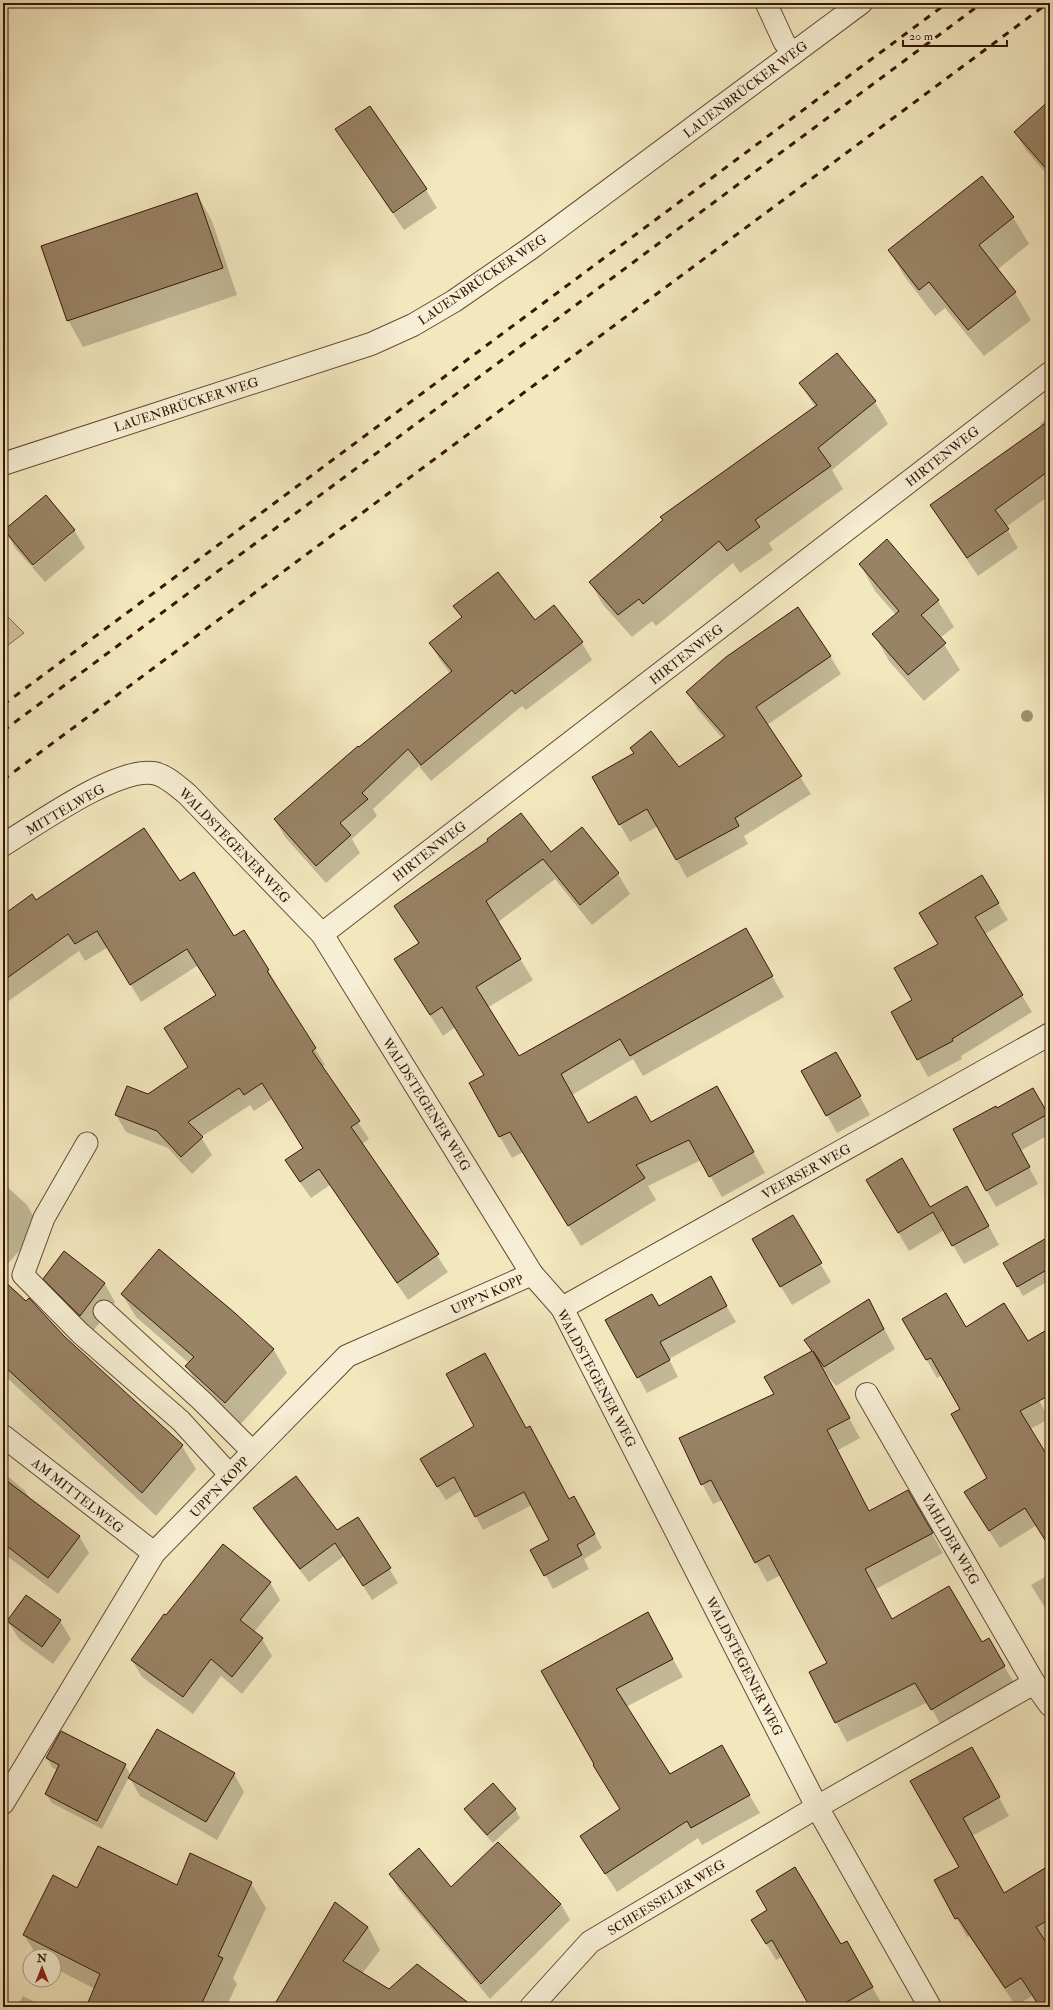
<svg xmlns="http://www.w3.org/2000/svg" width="1053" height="2010" font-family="'IM FELL Double Pica',serif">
<rect width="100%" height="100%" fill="#f3e7be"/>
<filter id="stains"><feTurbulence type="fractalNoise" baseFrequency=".005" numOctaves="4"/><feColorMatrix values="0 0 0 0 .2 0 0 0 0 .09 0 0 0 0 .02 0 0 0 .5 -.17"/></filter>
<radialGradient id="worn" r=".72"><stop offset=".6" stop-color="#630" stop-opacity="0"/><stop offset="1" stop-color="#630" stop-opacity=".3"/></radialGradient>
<path fill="#d3c49f" stroke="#856e52" d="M 3,612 L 24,633 L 3,649 Z"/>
<g fill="#0003">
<path d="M 1050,102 L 1050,178 L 1026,150 L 1015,132 Z"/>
<path d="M 3,115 L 7,122 L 3,125 Z"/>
<path d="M 337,130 L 425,189 L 391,212 Z"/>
<path d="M 982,177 L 1013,217 L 1029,244 L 997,270 L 1015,293 L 1031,320 L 984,356 L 945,308 L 935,316 L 905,277 L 889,250 Z"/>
<path d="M 426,190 L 437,208 L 404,230 L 393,214 Z"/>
<path d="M 197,194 L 212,221 L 237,295 L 83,347 L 68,320 Z"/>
<path d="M 837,354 L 875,402 L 888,424 L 832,470 L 843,489 L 769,543 L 773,550 L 740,573 L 733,563 L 656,626 L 652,621 L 632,637 L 603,605 L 590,582 L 815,407 L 800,383 Z"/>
<path d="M 1050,416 L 1050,495 L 1006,527 L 1018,548 L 978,576 L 942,523 L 931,505 L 1042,427 L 1040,424 Z"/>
<path d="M 46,496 L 74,530 L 85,548 L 45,582 L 32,567 L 73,533 L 73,530 L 31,566 L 15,548 L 5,530 Z"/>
<path d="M 860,564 L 938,601 L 954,627 L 940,638 L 960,670 L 924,701 L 889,661 L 874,634 L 896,615 L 875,591 Z"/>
<path d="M 455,606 L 534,622 L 582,643 L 592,660 L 526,710 L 522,706 L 431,781 L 419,766 L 373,809 L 377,816 L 352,839 L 360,853 L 326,883 L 285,837 L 275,820 L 450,673 L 440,660 L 430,643 L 462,618 Z"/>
<path d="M 830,656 L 841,674 L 767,725 L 811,794 L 744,836 L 748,844 L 687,878 L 658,826 L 630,842 L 593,778 L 635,754 L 631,748 L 678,768 L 723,739 L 698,710 L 687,692 Z"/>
<path d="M 551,853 L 618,874 L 630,894 L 592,925 L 555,879 L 498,922 L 533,980 L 487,1008 L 519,1057 L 746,930 L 784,997 L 643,1076 L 633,1059 L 572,1095 L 588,1124 L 651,1123 L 729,1108 L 765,1173 L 722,1197 L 701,1160 L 648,1186 L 656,1200 L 581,1246 L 523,1152 L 512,1158 L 500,1137 L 471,1083 L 485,1075 L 455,1027 L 443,1036 L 395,959 L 419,944 L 395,906 Z"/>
<path d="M 180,882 L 233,938 L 268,970 L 278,987 L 277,988 L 325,1065 L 322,1067 L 369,1139 L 362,1144 L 448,1272 L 408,1300 L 330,1185 L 311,1198 L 296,1177 L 286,1160 L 303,1149 L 272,1099 L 254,1111 L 250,1105 L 201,1137 L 212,1155 L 192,1174 L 168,1148 L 126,1132 L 116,1115 L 189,1067 L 216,995 L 197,966 L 141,1002 L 108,947 L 85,961 L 79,951 L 3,1005 L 3,916 L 36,901 Z"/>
<path d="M 998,903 L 1008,920 L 985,934 L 1032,1012 L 961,1056 L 962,1059 L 928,1077 L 892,1012 L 913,1001 L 939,945 L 920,913 Z"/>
<path d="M 836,1053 L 870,1115 L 837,1133 L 803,1072 Z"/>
<path d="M 1033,1089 L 1050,1120 L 1050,1134 L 1020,1151 L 1038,1184 L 996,1207 L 987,1191 L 997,1109 Z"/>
<path d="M 3,1183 L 27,1205 L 40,1228 L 3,1269 Z"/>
<path d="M 878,1198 L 930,1208 L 977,1205 L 999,1245 L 964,1264 L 944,1230 L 909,1251 Z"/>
<path d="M 793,1217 L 831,1282 L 792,1305 L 753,1240 Z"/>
<path d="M 1050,1237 L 1050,1280 L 1023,1296 L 1004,1263 Z"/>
<path d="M 65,1252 L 105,1284 L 115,1302 L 91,1334 L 55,1297 L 44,1279 Z"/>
<path d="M 710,1278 L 736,1322 L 669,1359 L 678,1377 L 647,1393 L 607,1320 L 659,1307 Z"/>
<path d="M 3,1281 L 182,1446 L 196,1469 L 156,1516 L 3,1374 Z"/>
<path d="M 122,1294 L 234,1314 L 274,1350 L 287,1373 L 239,1426 L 200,1390 L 187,1366 L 189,1363 L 136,1317 Z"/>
<path d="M 869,1301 L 895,1349 L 836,1386 L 821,1368 L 860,1438 L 838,1450 L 869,1512 L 908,1492 L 943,1553 L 876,1589 L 892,1620 L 982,1643 L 988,1639 L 1016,1686 L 943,1729 L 928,1702 L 847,1742 L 836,1722 L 828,1663 L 781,1575 L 767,1582 L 723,1500 L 713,1504 L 702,1484 L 812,1352 L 806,1340 Z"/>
<path d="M 903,1319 L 966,1328 L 1028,1343 L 1050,1330 L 1050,1384 L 1035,1393 L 1049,1419 L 1030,1429 L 1050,1462 L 1050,1547 L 1037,1525 L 1000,1548 L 976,1511 L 989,1478 L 961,1410 L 942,1375 L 937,1378 Z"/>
<path d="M 526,1429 L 569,1500 L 582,1511 L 602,1548 L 584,1559 L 589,1569 L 553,1589 L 532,1550 L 550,1541 L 532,1505 L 483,1530 L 462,1490 L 446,1500 L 429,1473 Z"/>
<path d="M 3,1472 L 25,1491 L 31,1500 L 79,1536 L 89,1553 L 58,1594 L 3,1553 Z"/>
<path d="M 255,1509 L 337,1531 L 358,1518 L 398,1583 L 372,1600 L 344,1556 L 309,1582 L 263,1523 Z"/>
<path d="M 1050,1574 L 1050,1616 L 1031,1585 Z"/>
<path d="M 270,1582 L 280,1600 L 254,1632 L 262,1639 L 272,1656 L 242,1694 L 221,1676 L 193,1714 L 142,1677 L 132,1660 L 167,1617 Z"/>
<path d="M 26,1596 L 60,1621 L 71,1639 L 53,1664 L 19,1639 L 8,1621 Z"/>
<path d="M 658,1632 L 683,1677 L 626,1707 L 669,1776 L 721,1747 L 760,1813 L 702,1845 L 698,1838 L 617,1892 L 581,1836 L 621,1809 L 542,1672 Z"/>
<path d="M 3,1710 L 6,1715 L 3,1721 Z"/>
<path d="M 61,1733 L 125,1765 L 131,1776 L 234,1774 L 244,1792 L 217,1840 L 140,1796 L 129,1777 L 102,1829 L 52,1803 L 46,1794 L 58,1771 L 52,1767 L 47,1758 Z"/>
<path d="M 982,1766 L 1009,1816 L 972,1836 L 1004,1894 L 1050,1867 L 1050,2007 L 1039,2007 L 1032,1996 L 1016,2006 L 969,1936 L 967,1937 L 936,1880 L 960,1867 L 912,1781 Z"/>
<path d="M 465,1809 L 515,1809 L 520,1818 L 493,1843 L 470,1818 Z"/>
<path d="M 390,1874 L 451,1888 L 561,1904 L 570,1920 L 490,1999 L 399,1890 Z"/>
<path d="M 251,1883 L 266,1908 L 233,1978 L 237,1984 L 226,2007 L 116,2007 L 107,1995 L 54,1968 L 54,1956 L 37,1956 L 24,1935 L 78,1889 Z"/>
<path d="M 368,1927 L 380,1950 L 362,1974 L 389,1990 L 443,1985 L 275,2007 Z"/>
<path d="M 762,1937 L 841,1946 L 846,1942 L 882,2004 L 877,2007 L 811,2007 L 782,1957 L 776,1960 Z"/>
<path d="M 23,1996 L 45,2007 L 17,2007 Z"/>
</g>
<g fill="#998366" stroke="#371706">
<path d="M 1050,100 L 1050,173 L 1014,132 Z"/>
<path d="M 370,106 L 427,189 L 393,213 L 335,129 Z"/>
<path d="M 982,176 L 1014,217 L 979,245 L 1016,292 L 968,330 L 929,282 L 919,290 L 888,250 Z"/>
<path d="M 197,193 L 223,268 L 67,321 L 41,246 Z"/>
<path d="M 837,353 L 876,401 L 818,448 L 831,466 L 755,520 L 760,527 L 727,551 L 719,541 L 643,604 L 639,599 L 618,615 L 589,582 L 663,520 L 660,517 L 817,405 L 799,383 Z"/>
<path d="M 1050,420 L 1050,470 L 995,510 L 1009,529 L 967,558 L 930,505 Z"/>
<path d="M 46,495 L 75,530 L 33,565 L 4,530 Z"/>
<path d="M 887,539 L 939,600 L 921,615 L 946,643 L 908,675 L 872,634 L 899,611 L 859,564 Z"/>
<path d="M 498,572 L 535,620 L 554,605 L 583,642 L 515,694 L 512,690 L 421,765 L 408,749 L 362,793 L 368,799 L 340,823 L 351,835 L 316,866 L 274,819 L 358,746 L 359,747 L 452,671 L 429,643 L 462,617 L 453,606 Z"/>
<path d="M 798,607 L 831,656 L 756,707 L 802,776 L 735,818 L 739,826 L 676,860 L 647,809 L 619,825 L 592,777 L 634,753 L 630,748 L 651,731 L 679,767 L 725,736 L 686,692 L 726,657 Z"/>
<path d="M 521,813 L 551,852 L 582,827 L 619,873 L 580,905 L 543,859 L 486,901 L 521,959 L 476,987 L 519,1056 L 746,928 L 773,976 L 630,1056 L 620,1039 L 561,1074 L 588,1123 L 636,1096 L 651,1122 L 717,1086 L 754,1152 L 709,1177 L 689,1140 L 636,1165 L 645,1178 L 568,1226 L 510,1132 L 499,1137 L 469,1083 L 484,1075 L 442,1007 L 430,1015 L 394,959 L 419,943 L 394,906 L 488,841 L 487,839 Z"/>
<path d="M 144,828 L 180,881 L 194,872 L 234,936 L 244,930 L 269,970 L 267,971 L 316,1048 L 312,1051 L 360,1121 L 351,1127 L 439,1254 L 397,1283 L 319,1169 L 300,1182 L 285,1160 L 303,1148 L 262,1083 L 244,1095 L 239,1088 L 188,1122 L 203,1137 L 181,1157 L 157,1131 L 115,1115 L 127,1086 L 148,1094 L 188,1067 L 164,1028 L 216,995 L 187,949 L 130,985 L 97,931 L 75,944 L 68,934 L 3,981 L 3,915 L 32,894 L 36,900 Z"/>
<path d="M 982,875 L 999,903 L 975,917 L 1023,995 L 952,1039 L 953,1041 L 917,1060 L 891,1012 L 912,1000 L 894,968 L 938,944 L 919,913 Z"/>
<path d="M 836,1052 L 861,1096 L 826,1116 L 801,1071 Z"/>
<path d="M 1033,1088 L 1048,1114 L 1012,1134 L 1030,1167 L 986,1191 L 953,1129 L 996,1106 L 997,1108 Z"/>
<path d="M 902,1158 L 930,1207 L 967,1186 L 989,1226 L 952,1246 L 933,1212 L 898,1233 L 866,1180 Z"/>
<path d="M 793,1215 L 822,1263 L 780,1287 L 752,1239 Z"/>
<path d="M 1050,1236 L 1050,1268 L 1017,1287 L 1003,1263 Z"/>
<path d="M 159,1249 L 235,1313 L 274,1349 L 225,1403 L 185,1366 L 194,1357 L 121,1294 Z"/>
<path d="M 64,1251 L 105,1283 L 80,1316 L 43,1279 Z"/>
<path d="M 711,1276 L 727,1306 L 660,1342 L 670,1360 L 637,1378 L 605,1320 L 652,1294 L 659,1306 Z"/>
<path d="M 3,1280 L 26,1301 L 29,1298 L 64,1336 L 183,1445 L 142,1493 L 3,1365 Z"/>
<path d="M 946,1293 L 966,1327 L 1004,1303 L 1028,1341 L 1050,1328 L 1050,1395 L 1020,1411 L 1050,1460 L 1050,1548 L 1025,1508 L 989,1531 L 964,1492 L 987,1478 L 951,1414 L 960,1409 L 931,1358 L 926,1360 L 902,1319 Z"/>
<path d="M 869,1299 L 884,1329 L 824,1367 L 813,1351 L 850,1418 L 827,1430 L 869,1511 L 908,1490 L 933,1533 L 865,1569 L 892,1619 L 949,1586 L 982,1642 L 989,1638 L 1005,1666 L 931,1710 L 915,1683 L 835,1723 L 809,1672 L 827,1663 L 769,1555 L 755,1563 L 711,1480 L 701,1485 L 679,1438 L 774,1394 L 764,1377 L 812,1351 L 804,1340 Z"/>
<path d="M 485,1353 L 526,1428 L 530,1426 L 569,1499 L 574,1496 L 595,1534 L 577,1545 L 582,1555 L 544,1576 L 530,1550 L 549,1540 L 524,1492 L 475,1517 L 454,1477 L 437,1487 L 420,1459 L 474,1426 L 446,1374 Z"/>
<path d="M 296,1476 L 337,1530 L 358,1517 L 391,1568 L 363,1586 L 335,1543 L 300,1569 L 253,1508 Z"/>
<path d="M 3,1478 L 80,1536 L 48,1578 L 3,1543 Z"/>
<path d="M 223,1544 L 271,1582 L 240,1620 L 263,1638 L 232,1677 L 211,1659 L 183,1697 L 131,1660 L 164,1614 L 166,1615 Z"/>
<path d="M 26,1595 L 61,1620 L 42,1647 L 7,1621 Z"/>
<path d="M 648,1612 L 673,1659 L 616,1689 L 670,1774 L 722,1745 L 750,1795 L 691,1828 L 687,1821 L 605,1874 L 580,1836 L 620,1809 L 593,1765 L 594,1764 L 541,1671 Z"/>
<path d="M 157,1729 L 235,1773 L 206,1822 L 128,1778 Z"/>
<path d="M 61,1731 L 126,1764 L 97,1821 L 45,1794 L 59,1765 L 46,1758 Z"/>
<path d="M 972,1747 L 1000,1797 L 963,1818 L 1004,1893 L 1050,1865 L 1050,1919 L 1036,1927 L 1050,1948 L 1050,2007 L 1040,2007 L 1021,1978 L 1005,1988 L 958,1918 L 955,1919 L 934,1880 L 959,1867 L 910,1781 Z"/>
<path d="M 493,1783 L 516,1809 L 487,1835 L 464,1809 Z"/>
<path d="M 498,1842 L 561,1904 L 481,1984 L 389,1874 L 419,1848 L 451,1887 Z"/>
<path d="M 98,1846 L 177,1885 L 190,1853 L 252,1882 L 218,1956 L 223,1958 L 200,2007 L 86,2007 L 100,1974 L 23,1935 L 53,1875 L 77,1888 Z"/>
<path d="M 795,1867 L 841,1944 L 847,1941 L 873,1987 L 838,2007 L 810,2007 L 772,1940 L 766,1944 L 751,1920 L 767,1910 L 756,1891 Z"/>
<path d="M 335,1902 L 368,1927 L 343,1961 L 389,1989 L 417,1964 L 474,2007 L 273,2007 Z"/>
</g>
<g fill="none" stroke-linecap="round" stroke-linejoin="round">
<g stroke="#664b34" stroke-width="23">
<g id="service">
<path d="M 766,3 L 784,42 L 793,54"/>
<path d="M 87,1143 L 44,1218 L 23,1275 L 80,1333 L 181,1421 L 230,1475"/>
<path d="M 104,1311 L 203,1402 L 253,1452"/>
</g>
</g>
<g stroke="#664b34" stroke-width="24">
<g id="minor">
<path d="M 3,464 L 371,344 L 413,325 L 454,301 L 531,248 L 861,3"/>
<path d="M 3,845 C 36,825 115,768 153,773 C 166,775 177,786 187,794 L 322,934 L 532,1274 L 562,1308 L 817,1807 L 930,2007"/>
<path d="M 322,934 L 1050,373"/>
<path d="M 562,1308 L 1050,1034"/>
<path d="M 867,1394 L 1034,1683 L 1050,1705"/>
<path d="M 3,1436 L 154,1553"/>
<path d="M 3,1803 L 154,1553 L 347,1356 L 532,1274"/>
<path d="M 531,2007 L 590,1942 L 817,1807 L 1034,1683"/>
</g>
</g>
<use href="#service" stroke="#f7efd5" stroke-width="21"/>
<use href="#minor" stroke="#f7efd5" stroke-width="22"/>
<g stroke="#371706" stroke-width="3" stroke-dasharray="7 7" stroke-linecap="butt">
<path d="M 3,705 L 947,3"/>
<path d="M 3,731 L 982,3"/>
<path d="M 3,780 L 1048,3"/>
</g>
</g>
<circle fill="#a59172" cx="1027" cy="716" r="6"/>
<g text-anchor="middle" stroke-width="3" stroke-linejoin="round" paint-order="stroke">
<g font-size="13" fill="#371706" stroke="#f7efd5">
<text transform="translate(745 89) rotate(-37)" y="5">LAUENBRÜCKER WEG</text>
<text transform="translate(482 279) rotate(-34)" y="5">LAUENBRÜCKER WEG</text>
<text transform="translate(186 404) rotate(-18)" y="5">LAUENBRÜCKER WEG</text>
<text transform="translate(942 456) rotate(-38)" y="5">HIRTENWEG</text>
<text transform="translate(686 654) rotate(-38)" y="5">HIRTENWEG</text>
<text transform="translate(65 809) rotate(-30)" y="5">MITTELWEG</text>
<text transform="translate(235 845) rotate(46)" y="5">WALDSTEGENER WEG</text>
<text transform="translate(429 851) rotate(-38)" y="5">HIRTENWEG</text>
<text transform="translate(427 1104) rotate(58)" y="5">WALDSTEGENER WEG</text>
<text transform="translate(806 1171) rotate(-29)" y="5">VEERSER WEG</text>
<text transform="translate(487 1294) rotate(-24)" y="5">UPP'N KOPP</text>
<text transform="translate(597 1378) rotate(62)" y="5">WALDSTEGENER WEG</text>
<text transform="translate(219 1487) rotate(-46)" y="5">UPP'N KOPP</text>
<text transform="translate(78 1495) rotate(38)" y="5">AM MITTELWEG</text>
<text transform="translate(951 1539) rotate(60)" y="5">VAHLDER WEG</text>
<text transform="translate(745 1666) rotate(63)" y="5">WALDSTEGENER WEG</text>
<text transform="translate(666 1897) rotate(-31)" y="5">SCHEESSELER WEG</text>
</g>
</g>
<rect width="1053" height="2010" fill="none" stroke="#f3e7be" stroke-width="16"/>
<rect x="4" y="4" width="1045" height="2002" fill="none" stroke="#371706" stroke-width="2"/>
<rect x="8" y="8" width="1037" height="1994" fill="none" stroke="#371706"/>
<g transform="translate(42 1968)"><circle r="19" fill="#f7efd5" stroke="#aa9982"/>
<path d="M0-3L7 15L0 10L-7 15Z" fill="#8f2418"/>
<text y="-6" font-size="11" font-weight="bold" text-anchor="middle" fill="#371706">N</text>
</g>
<path d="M903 40v6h104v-6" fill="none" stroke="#371706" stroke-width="2"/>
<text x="909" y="40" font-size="12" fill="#371706" stroke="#f7efd5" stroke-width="3" paint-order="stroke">20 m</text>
<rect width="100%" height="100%" filter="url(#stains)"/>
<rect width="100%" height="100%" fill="url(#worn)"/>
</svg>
